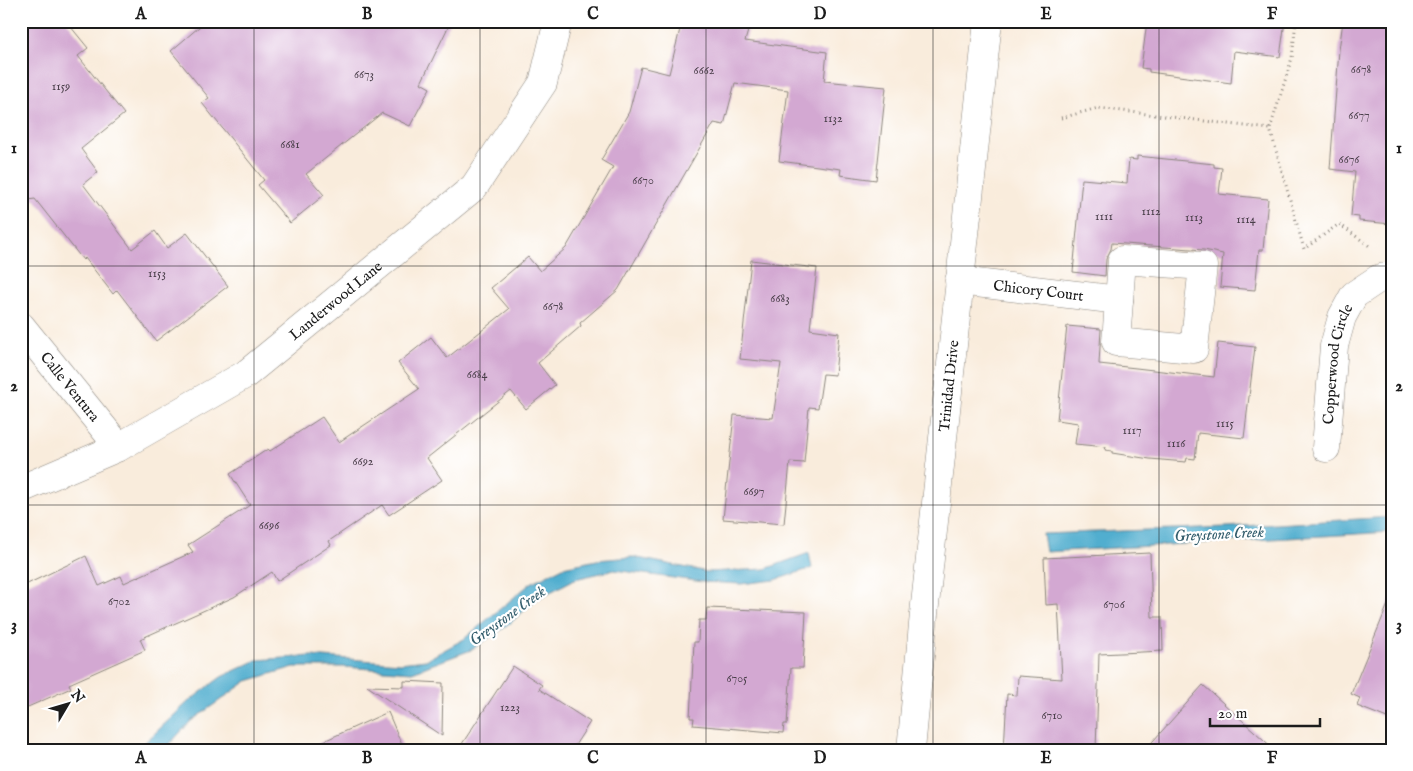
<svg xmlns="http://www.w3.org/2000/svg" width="1413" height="771" font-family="'IM FELL English',serif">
<rect width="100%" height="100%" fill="#fff"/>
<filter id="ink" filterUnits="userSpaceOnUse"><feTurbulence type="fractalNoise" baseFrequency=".02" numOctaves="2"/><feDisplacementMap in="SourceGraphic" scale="10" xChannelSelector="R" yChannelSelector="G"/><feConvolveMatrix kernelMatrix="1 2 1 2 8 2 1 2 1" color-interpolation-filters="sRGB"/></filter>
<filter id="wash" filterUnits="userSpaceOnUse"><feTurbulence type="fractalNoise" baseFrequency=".0096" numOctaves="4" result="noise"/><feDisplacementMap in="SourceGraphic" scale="20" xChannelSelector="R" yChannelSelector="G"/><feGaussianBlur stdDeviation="1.12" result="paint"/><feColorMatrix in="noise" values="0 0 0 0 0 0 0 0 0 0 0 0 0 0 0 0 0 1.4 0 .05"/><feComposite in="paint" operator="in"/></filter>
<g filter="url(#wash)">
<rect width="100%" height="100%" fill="#f9ecdc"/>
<g fill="#51aecf" stroke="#366576">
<path d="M 1392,517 L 1392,532 L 1046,552 L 1043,534 L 1226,527 Z"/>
<path d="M 809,553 L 812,568 L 775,580 L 741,584 L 703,582 L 614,570 L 575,579 L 537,599 L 507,626 L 471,650 L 412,672 L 344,667 L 294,667 L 247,681 L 191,721 L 164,750 L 137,750 L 189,701 L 221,677 L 257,660 L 311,656 L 400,663 L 426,660 L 464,639 L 531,583 L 563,567 L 597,560 L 633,557 L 708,572 L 765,569 Z"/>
</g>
<g id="blocks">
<g fill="#d3a8d2">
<path d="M 21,21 L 66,21 L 88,48 L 78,56 L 124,114 L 81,149 L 98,172 L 83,184 L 132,249 L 155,231 L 167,248 L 187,233 L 228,286 L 156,341 L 117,290 L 113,294 L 85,258 L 83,260 L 35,199 L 21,201 Z"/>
<path d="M 206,21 L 451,21 L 421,83 L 430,88 L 410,126 L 382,113 L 306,174 L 324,195 L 290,223 L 258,185 L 264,180 L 202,103 L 209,98 L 171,51 Z"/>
<path d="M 682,21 L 709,21 L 748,31 L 745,41 L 827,52 L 824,81 L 886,87 L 876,180 L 840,175 L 841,169 L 779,161 L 788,90 L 735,83 L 724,125 L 714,123 L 618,290 L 580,323 L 581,326 L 538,363 L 555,385 L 526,409 L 511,391 L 427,458 L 442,480 L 389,515 L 382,505 L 329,541 L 331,545 L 277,581 L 272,572 L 234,597 L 140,639 L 145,650 L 69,684 L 71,688 L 21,710 L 21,587 L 86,556 L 99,586 L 121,576 L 124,583 L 193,552 L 188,545 L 250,505 L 230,474 L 268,449 L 270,451 L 322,417 L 339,442 L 419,389 L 398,363 L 431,337 L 447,358 L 509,309 L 491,288 L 528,257 L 540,271 L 566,248 L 613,167 L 601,160 L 629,112 L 641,67 L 669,74 Z"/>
<path d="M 1147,21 L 1285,21 L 1280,57 L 1234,51 L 1231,83 L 1149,72 L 1149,69 L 1141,68 Z"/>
<path d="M 1343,21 L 1392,21 L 1392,224 L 1359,221 L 1359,217 L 1351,216 L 1355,172 L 1330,169 L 1339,50 Z"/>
<path d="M 1137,156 L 1214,164 L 1214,167 L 1222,168 L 1219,194 L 1268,199 L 1263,250 L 1259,250 L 1255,290 L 1220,287 L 1223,254 L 1204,250 L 1112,243 L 1111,249 L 1106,259 L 1105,276 L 1073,272 L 1082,179 L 1127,183 L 1129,159 L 1137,160 Z"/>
<path d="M 751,260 L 817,268 L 810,329 L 839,333 L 835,375 L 823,374 L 818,408 L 809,407 L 804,463 L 790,462 L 784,524 L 723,519 L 734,415 L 773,418 L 781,363 L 740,359 Z"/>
<path d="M 1067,326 L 1101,329 L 1099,364 L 1136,368 L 1214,377 L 1218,343 L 1255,347 L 1244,438 L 1198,433 L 1195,459 L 1187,458 L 1186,462 L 1150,459 L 1112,453 L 1112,451 L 1105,450 L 1106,447 L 1075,444 L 1078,423 L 1057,420 Z"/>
<path d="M 1150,553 L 1152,617 L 1162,617 L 1163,651 L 1099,654 L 1096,750 L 1004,750 L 1007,694 L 1017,695 L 1018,676 L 1062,679 L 1058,604 L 1046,605 L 1044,558 Z"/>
<path d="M 1391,597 L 1392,597 L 1392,720 L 1357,706 L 1360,698 L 1351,694 Z"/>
<path d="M 707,608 L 806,612 L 803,668 L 791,668 L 787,724 L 784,724 L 783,733 L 693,725 L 694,718 L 690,718 L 694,642 L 698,642 L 699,620 L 706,620 Z"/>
<path d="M 513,666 L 542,685 L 539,689 L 590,722 L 572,750 L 458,750 Z"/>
<path d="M 404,681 L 443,683 L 442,736 L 367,686 L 404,687 Z"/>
<path d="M 1203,685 L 1275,750 L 1145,750 Z"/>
<path d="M 388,712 L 404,750 L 304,750 Z"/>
</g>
</g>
</g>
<g filter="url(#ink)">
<use href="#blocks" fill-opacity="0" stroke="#8a847c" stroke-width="1"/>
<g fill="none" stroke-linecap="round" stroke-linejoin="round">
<g stroke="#8a847c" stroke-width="29">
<g id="minor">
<path d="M 1122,260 L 1203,266 L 1194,349 L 1116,342 Z"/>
<path id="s1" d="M 959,281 L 1119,300"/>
<path id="s2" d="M 21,326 L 119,447"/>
<path id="s3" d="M 1326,448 L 1334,346 L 1342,317 L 1354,295 L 1378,279 L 1392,275"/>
<path id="s4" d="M 21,489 L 119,447 L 246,374 L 474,187 L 543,83 L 558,21"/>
<path id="s5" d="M 911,750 L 924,614 L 988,21"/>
</g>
</g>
<g stroke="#8a847c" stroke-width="3" stroke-dasharray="1 4" stroke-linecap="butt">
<path d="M 1296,21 L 1292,58 L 1270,129 L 1304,249 L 1339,224 L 1371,247"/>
<path d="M 1061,118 L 1098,108 L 1270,129"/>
</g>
<use href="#minor" stroke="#fff" stroke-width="28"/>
</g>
</g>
<path fill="none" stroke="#1c1c1c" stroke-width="1" stroke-opacity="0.55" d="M 254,21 L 254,750M 480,21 L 480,750M 706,21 L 706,750M 933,21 L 933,750M 1159,21 L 1159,750M 21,266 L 1392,266M 21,505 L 1392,505"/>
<g text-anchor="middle" stroke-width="4.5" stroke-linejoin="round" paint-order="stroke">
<g font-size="12" fill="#4a3f4a">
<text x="1361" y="73">6678</text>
<text x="704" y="74">6662</text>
<text x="364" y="78">6673</text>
<text x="61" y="90">1159</text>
<text x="1359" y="119">6677</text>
<text x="833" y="122">1132</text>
<text x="290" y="148">6681</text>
<text x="1349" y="163">6676</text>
<text x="643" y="184">6670</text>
<text x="1151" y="215">1112</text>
<text x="1104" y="220">1111</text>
<text x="1194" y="221">1113</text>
<text x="1246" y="223">1114</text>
<text x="157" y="277">1153</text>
<text x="780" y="302">6683</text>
<text x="553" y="310">6678</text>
<text x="477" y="378">6684</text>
<text x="1225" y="427">1115</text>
<text x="1132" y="434">1117</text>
<text x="1176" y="447">1116</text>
<text x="363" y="465">6692</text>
<text x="754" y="495">6697</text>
<text x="269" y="529">6696</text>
<text x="119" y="605">6702</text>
<text x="1114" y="608">6706</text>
<text x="737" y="682">6705</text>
<text x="510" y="711">1223</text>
<text x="1052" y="719">6710</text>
</g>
<g font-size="15" fill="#1c1c1c" stroke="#fff">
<text dy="5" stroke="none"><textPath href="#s1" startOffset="80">Chicory Court</textPath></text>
<text dy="5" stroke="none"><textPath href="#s4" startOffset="369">Landerwood Lane</textPath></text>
<text dy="5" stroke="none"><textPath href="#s3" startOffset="85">Copperwood Circle</textPath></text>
<text dy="5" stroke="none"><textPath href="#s5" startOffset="366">Trinidad Drive</textPath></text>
<text dy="5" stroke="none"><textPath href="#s2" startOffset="78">Calle Ventura</textPath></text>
</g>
<g font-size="16" font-style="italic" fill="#345e6d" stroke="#fff">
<text transform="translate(1219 533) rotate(-3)" y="6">Greystone Creek</text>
<text transform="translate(507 615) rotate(-36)" y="6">Greystone Creek</text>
</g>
</g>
<rect width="1413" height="771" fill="none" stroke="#fff" stroke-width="55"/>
<g transform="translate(68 704) rotate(52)" stroke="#ffffff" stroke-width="4" paint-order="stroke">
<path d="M0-4L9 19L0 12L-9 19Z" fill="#1c1c1c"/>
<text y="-8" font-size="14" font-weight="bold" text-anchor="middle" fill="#1c1c1c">N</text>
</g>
<path d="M1210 718v8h110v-8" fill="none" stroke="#1c1c1c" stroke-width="2.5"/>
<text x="1218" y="718" font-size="15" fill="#1c1c1c" stroke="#ffffff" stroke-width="4" paint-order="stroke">20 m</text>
<rect x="28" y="28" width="1358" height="716" fill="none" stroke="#1c1c1c" stroke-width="2"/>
<g font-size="16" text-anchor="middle" font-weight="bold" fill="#1c1c1c">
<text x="141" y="19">A</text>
<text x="367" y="19">B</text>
<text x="593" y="19">C</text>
<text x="820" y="19">D</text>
<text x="1046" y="19">E</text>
<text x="1272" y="19">F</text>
<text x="14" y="153">1</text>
<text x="1399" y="153">1</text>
<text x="14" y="391">2</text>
<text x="1399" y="391">2</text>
<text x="14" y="630">3</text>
<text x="1399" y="630">3</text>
<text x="141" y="763">A</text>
<text x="367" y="763">B</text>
<text x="593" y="763">C</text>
<text x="820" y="763">D</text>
<text x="1046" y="763">E</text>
<text x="1272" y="763">F</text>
</g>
</svg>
